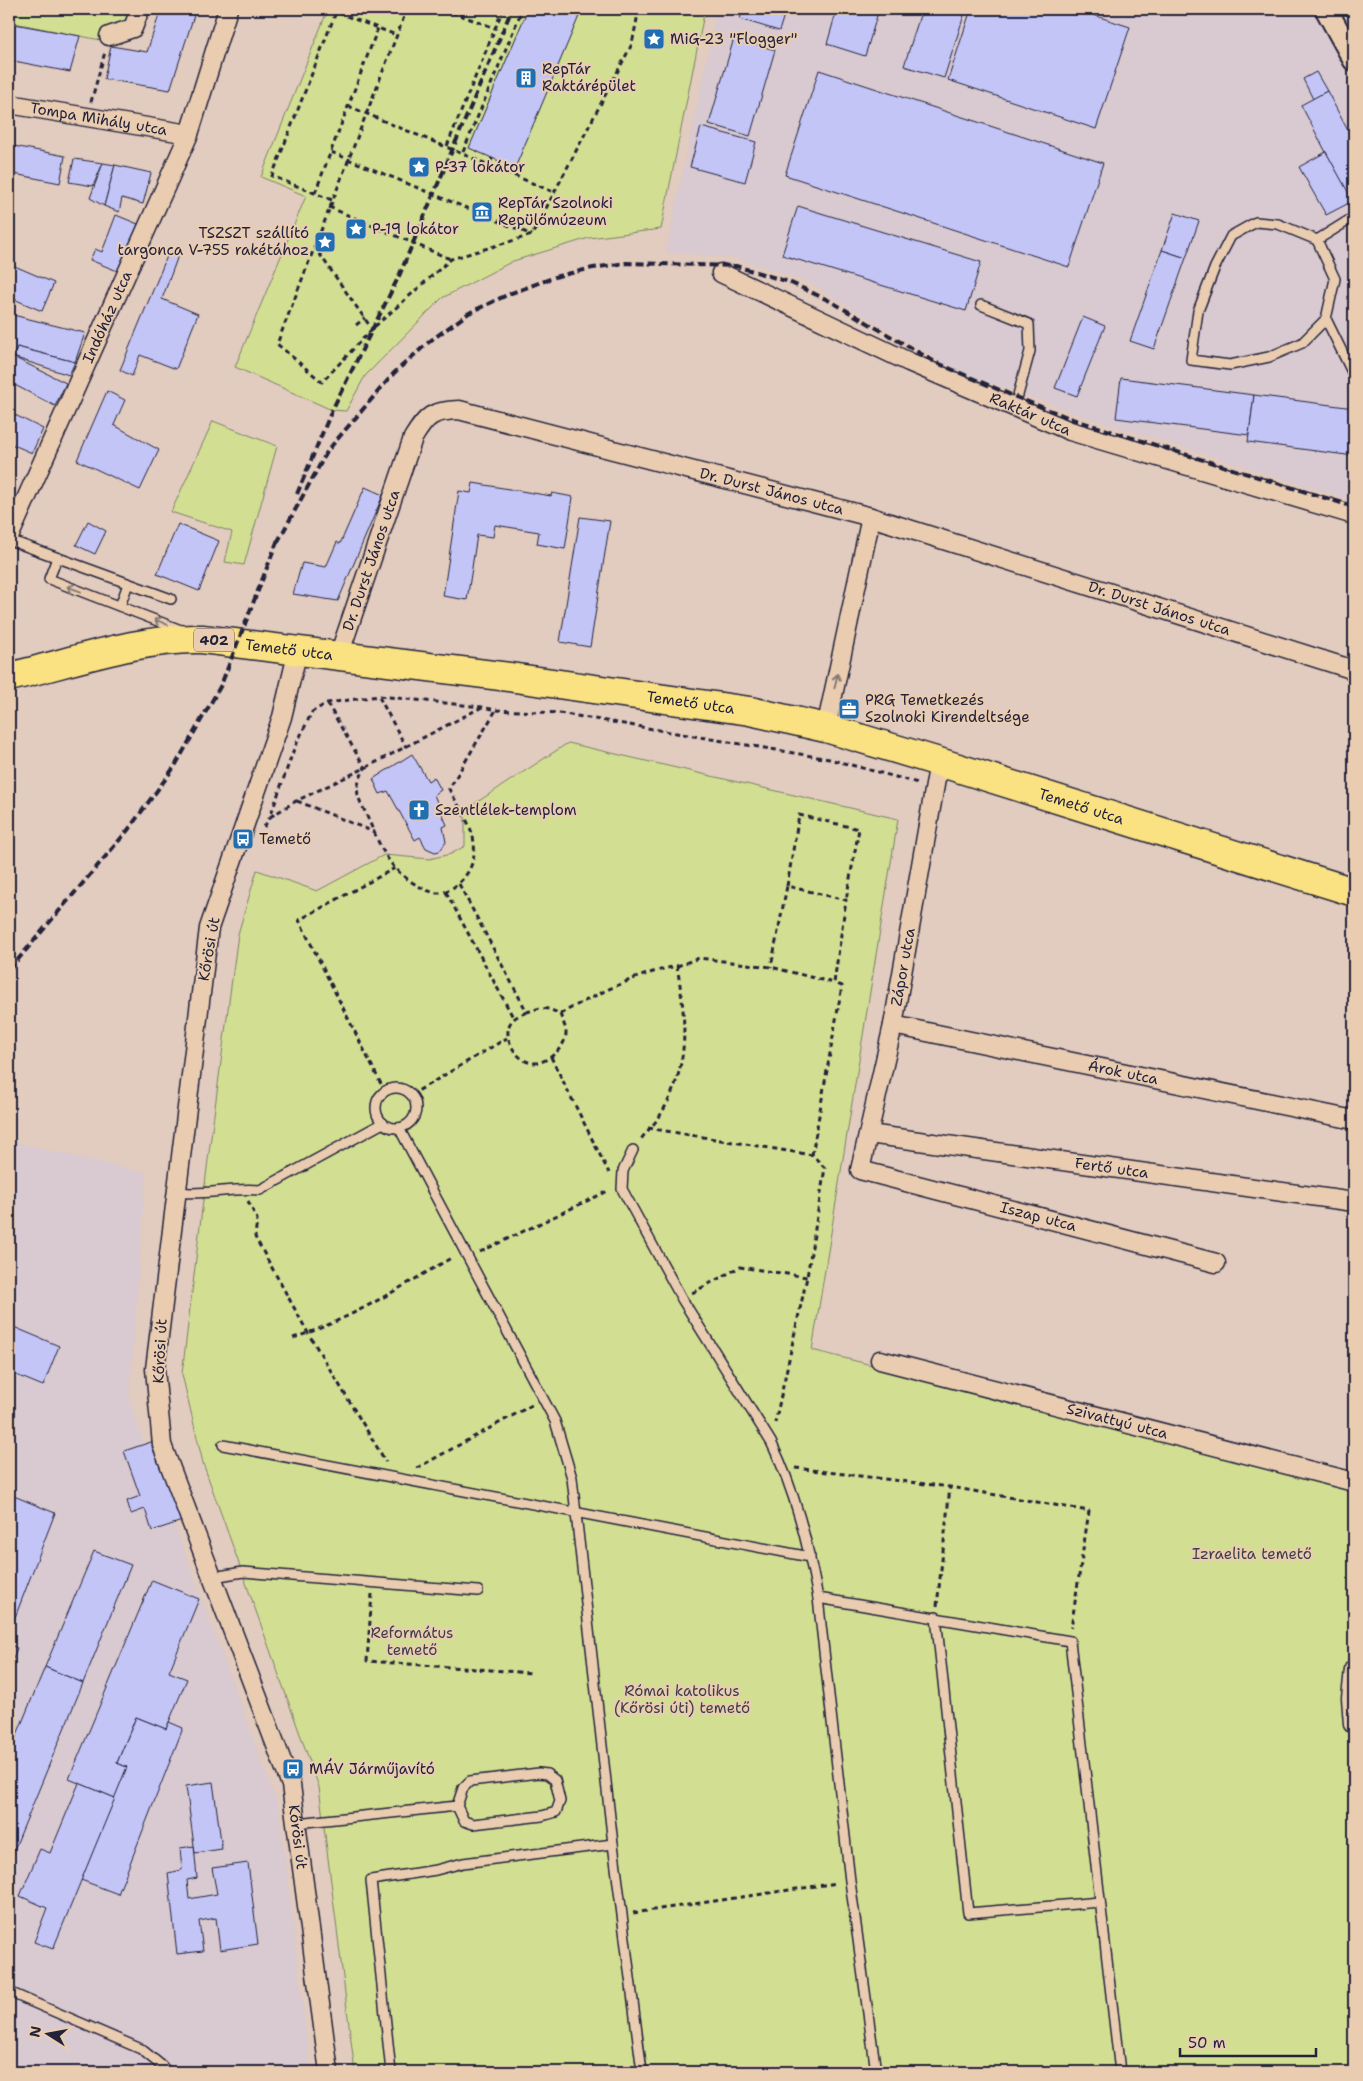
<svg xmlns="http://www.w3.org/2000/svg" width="1363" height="2081" font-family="'Shantell Sans',sans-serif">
<rect width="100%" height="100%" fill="#e2cbbf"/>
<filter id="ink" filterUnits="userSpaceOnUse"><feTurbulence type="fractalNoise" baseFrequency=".02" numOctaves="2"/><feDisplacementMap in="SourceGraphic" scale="10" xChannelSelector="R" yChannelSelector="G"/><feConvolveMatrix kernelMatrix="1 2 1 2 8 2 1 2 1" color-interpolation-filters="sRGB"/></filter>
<g filter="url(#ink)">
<g fill="#d9c9d0">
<path d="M 717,9 L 1354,9 L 1354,501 L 1086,417 L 955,370 L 806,281 L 736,258 L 666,252 Z"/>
<path d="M 9,1141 L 146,1173 L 129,1401 L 279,1808 L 311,2072 L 9,2072 Z"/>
</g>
<g fill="#d2df92" stroke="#7a8066">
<path d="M 9,9 L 135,9 L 121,44 L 9,22 Z"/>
<path d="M 328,9 L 705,9 L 661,229 L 589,238 L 513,261 L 442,298 L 365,376 L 346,411 L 332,410 L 235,367 L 306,196 L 261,177 Z"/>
<path d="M 213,421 L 277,446 L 244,565 L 225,562 L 232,532 L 171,512 Z"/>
<path d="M 568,743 L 898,819 L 812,1350 L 1354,1487 L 1354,1654 L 1349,1673 L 1354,1735 L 1354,2072 L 355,2072 L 319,1787 L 203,1463 L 182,1374 L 208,1160 L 238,934 L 257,870 L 317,891 L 384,855 L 429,859 L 451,854 L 465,846 L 465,810 Z"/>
</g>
<g fill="#c3c5f7" stroke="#22223b">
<path d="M 161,9 L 196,9 L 170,90 L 104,79 L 111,46 L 147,52 Z"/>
<path d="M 388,9 L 400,9 L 398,13 Z"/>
<path d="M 528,9 L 582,9 L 515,168 L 469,148 Z"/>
<path d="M 743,9 L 786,9 L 779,31 L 740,19 Z"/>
<path d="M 837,9 L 879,9 L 865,56 L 827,44 Z"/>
<path d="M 922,9 L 966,9 L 944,78 L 904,66 Z"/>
<path d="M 971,9 L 1075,9 L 1130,27 L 1096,129 L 948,80 Z"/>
<path d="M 9,23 L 80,36 L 70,72 L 9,60 Z"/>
<path d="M 734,38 L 775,50 L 750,136 L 709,124 Z"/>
<path d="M 819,70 L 1103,163 L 1069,267 L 785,175 Z"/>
<path d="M 1316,72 L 1327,91 L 1313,99 L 1303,79 Z"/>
<path d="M 1327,91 L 1354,142 L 1354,205 L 1301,105 Z"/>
<path d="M 701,127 L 756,142 L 745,182 L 690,167 Z"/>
<path d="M 9,145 L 65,156 L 60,183 L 9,173 Z"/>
<path d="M 1326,152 L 1353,201 L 1326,215 L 1299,167 Z"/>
<path d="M 74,159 L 103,163 L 93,186 L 69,182 Z"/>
<path d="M 103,163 L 115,165 L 104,206 L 90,198 Z"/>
<path d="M 115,165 L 151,173 L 143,204 L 122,198 L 119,212 L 104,206 Z"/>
<path d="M 798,206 L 981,262 L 966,311 L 782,255 Z"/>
<path d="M 1175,213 L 1199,221 L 1186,258 L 1162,250 Z"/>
<path d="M 116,215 L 138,224 L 120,272 L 90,260 L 95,249 L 102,252 Z"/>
<path d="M 170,249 L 179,253 L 162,299 L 198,314 L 176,369 L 140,355 L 132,376 L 120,370 Z"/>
<path d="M 1162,250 L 1186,258 L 1154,349 L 1130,341 Z"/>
<path d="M 10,264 L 54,283 L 42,311 L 9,297 Z"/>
<path d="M 9,314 L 85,333 L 75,362 L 17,347 L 11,361 L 9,360 Z"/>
<path d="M 1083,317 L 1105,326 L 1077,396 L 1055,388 Z"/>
<path d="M 17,347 L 75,362 L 69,375 L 13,357 Z"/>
<path d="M 13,357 L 66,383 L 55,406 L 9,382 L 9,360 L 11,361 Z"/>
<path d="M 1121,378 L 1254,395 L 1249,435 L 1116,418 Z"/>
<path d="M 107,391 L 125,400 L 114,425 L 159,450 L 140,490 L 77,460 Z"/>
<path d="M 1254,395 L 1354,408 L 1354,456 L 1248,442 Z"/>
<path d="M 9,412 L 43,429 L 32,453 L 9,443 Z"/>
<path d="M 473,483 L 551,496 L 552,493 L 573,497 L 565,549 L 537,544 L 539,532 L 495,525 L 493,537 L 477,535 L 467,600 L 443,596 L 459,491 L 471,493 Z"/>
<path d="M 365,487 L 383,495 L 338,601 L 293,594 L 302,563 L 326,567 L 337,542 L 340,544 Z"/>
<path d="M 580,517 L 610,521 L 590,647 L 560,642 Z"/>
<path d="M 88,521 L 106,531 L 95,554 L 76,545 Z"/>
<path d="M 178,524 L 219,541 L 199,591 L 157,574 Z"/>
<path d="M 412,754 L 428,781 L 434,777 L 441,790 L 434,795 L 447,825 L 443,827 L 446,842 L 440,851 L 435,852 L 426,848 L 420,837 L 415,840 L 388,791 L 380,794 L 373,779 Z"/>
<path d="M 9,1325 L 59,1346 L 43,1386 L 9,1372 Z"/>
<path d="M 154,1441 L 182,1521 L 152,1531 L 145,1509 L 131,1514 L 127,1501 L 140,1496 L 124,1451 Z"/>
<path d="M 9,1494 L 55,1513 L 9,1633 Z"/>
<path d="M 94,1551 L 131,1565 L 83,1683 L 45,1667 Z"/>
<path d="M 152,1580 L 199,1599 L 169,1672 L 187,1679 L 166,1729 L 136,1717 L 117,1763 L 127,1767 L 115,1798 L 69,1779 Z"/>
<path d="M 9,1644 L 17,1648 L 9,1670 Z"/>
<path d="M 45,1667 L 83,1683 L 9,1862 L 9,1754 Z"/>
<path d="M 136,1717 L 166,1729 L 169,1722 L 183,1728 L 118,1894 L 81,1880 L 127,1767 L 117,1763 Z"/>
<path d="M 213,1782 L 222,1849 L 195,1853 L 186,1786 Z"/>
<path d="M 79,1783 L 115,1798 L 53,1949 L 34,1942 L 47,1908 L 20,1896 L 40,1849 L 50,1853 Z"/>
<path d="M 194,1846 L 197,1878 L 187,1880 L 189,1899 L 217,1894 L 212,1868 L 248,1863 L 258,1944 L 220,1950 L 216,1918 L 199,1921 L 203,1951 L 177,1954 L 168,1873 L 182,1870 L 180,1848 Z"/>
</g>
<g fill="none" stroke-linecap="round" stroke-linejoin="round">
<g stroke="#22223b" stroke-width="12">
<g id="service">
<path d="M 1256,222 L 1278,224 L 1317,240 L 1335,279 L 1326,319 L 1302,343 L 1269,357 L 1230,365 L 1191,360 L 1198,311 L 1215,267 L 1231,236 Z"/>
<path d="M 1317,240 L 1354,217"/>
<path d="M 981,305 L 1029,324 L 1030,351 L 1015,406"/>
<path d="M 1326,319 L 1354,376"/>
<path d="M 9,540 L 171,599"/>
<path d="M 57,558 L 49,579 L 181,630"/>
<path d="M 120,606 L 128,584"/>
<circle cx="396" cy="1108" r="20"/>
<path d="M 399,1128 L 555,1421 L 572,1478 L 613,1844 L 642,2072"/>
<path d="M 633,1150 L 623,1171 L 622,1189 L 682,1299 L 771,1442 C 795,1490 808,1545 818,1598 L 850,1881 L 876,2072"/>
<path d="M 177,1192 C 205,1196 232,1187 260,1190 L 383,1123"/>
<path d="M 223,1445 L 810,1557"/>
<path d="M 213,1577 L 243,1572 L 478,1591"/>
<path d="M 818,1598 L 1070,1641 L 1120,2072"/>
<path d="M 936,1617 L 968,1913 L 1100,1902"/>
<path d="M 297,1823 L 457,1806 L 463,1788 L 470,1781 L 539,1773 L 547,1774 L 555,1780 L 560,1801 L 556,1812 L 542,1816 L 473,1824 L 464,1821 L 457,1806"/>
<path d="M 9,1992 L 141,2049 L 162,2066 L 167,2072"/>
<path d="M 391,2072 L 371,1880 L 436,1870 L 463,1863 L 613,1844"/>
</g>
</g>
<g stroke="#22223b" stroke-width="21">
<g id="minor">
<path d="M 109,36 L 133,28 L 140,9"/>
<path id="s1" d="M 9,104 L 189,134"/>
<path id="s2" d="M 721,273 L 909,362 L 1070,431 L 1354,515"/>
<path id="s3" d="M 9,537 L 189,134 L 228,9"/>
<path id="s4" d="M 298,650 L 282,717 L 209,928 L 155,1369 L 162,1445 L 291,1785 L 329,2072"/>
<path id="s5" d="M 339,655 L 413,438 C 427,415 432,411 459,410 L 871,517 L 1354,670"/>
<path d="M 826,728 L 871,517"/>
<path id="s6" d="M 939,762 L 893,1025 L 860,1170 L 1216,1263"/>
<path id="s7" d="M 893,1025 L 1354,1120"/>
<path id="s8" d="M 869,1134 L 1354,1202"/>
<path id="s9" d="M 880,1360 L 1354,1482"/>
<path d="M 1353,1724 L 1351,1698 L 1354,1669"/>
</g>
</g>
<g stroke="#22223b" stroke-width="25">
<path id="tertiary" d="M 1326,9 L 1354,60"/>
</g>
<g stroke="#22223b" stroke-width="31">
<g id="primary">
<path id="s10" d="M 9,677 C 69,663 141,637 202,639 L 509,677 L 750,711 L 826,728 L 939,762 L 1354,892"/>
</g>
</g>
<g stroke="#22223b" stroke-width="3" stroke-dasharray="5 4" stroke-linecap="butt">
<path d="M 407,9 L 277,344 L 322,382 L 372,329 L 451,259 L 532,235 L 632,44 L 639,9"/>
<path d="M 443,9 L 495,28"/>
<path d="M 91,102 L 105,52"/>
<path d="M 348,106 L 556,193"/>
<path d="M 447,146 L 503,9"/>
<path d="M 331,152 L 532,235"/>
<path d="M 463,152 L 522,10"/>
<path d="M 491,161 L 492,158"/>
<path d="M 315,193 L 378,28"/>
<path d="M 332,200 L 272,176 L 336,12 L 396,35"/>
<path d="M 329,207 L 450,259"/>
<path d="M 314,246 L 372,329"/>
<path d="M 356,325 L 365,318"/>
<path d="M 379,697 L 406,747"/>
<path d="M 327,703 L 365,768 C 351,794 359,796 369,821 C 376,836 383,855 395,868 C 404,878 423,891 437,893 C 442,893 447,891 451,889 C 469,877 478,859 473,837 C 469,820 457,804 449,789 L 496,710"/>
<path d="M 482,707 L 365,768 L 296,801 L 270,817 L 294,749 L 312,712 L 327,703 L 379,696 L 482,707 L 496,710 L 559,713 L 829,759 L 918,783"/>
<path d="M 297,801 L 374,832"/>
<path d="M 264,827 L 270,817"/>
<path d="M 459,884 L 527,1012 L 540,1008 L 549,1009 L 560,1014 C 562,1020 566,1027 566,1033 C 566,1047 548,1063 534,1063 C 517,1063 501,1036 511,1022 C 514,1017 522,1014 527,1012"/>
<path d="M 787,886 L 799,815 L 859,829 L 846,900"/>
<path d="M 446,892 L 514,1019"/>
<path d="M 677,966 L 699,958 L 771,967 L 834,983 L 846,900 L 787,886 L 771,967"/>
<path d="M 560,1014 C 597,994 636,974 677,966 C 686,1020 691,1064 661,1114 C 657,1122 646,1131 640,1141"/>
<path d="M 551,1057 L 609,1173"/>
<path d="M 385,1092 L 299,920 L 395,868"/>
<path d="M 411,1095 L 507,1038"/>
<path d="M 648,1128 L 812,1155 L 825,1168 L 807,1277 L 775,1423"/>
<path d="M 812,1155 L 842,986 L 834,983"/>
<path d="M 248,1201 L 257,1219 L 255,1237 L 308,1333 L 386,1462"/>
<path d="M 480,1252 L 610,1190"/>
<path d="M 692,1293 L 740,1267 L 807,1277"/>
<path d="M 293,1338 C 350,1320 402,1286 453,1257"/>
<path d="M 417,1468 L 532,1405"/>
<path d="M 795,1468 L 950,1487 L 1089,1511 L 1071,1628"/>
<path d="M 372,1594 L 367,1661 L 532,1673"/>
<path d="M 937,1606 L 950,1487"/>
<path d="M 633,1913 L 837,1883"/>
</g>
<use href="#service" stroke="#eacdb1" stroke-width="9"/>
<use href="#minor" stroke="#eacdb1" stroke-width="18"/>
<use href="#tertiary" stroke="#eacdb1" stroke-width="21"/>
<use href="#primary" stroke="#fae181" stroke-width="28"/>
<g stroke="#22223b" stroke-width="4" stroke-dasharray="8 4" stroke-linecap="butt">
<path d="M 297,494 L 332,410 L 399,276 L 512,9"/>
<path d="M 277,543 L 328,450 L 394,373 L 430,341 L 469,313 L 509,294 L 558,276 L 593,268 L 626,263 L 736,266 L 789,282 L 830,301 L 935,362 L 1018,398 L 1075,420 L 1354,507"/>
<path d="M 9,970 L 128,830 L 175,766 L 221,685 L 279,537"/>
</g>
</g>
<defs><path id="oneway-shaft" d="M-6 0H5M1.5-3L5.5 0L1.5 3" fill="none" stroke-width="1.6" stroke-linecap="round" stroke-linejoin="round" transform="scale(1.25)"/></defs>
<g stroke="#867876">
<use href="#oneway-shaft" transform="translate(74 589) rotate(-160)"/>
<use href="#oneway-shaft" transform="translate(161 622) rotate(-158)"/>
<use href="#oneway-shaft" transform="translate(836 681) rotate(-78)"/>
</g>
</g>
<defs>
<g id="sight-square" transform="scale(1.125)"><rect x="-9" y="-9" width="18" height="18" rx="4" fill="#1f6fb2" stroke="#eacdb1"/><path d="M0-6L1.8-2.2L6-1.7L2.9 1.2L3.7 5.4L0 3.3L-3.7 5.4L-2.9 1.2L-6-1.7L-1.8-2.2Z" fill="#fff"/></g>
<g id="building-square" transform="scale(1.125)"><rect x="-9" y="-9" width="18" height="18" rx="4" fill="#1f6fb2" stroke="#eacdb1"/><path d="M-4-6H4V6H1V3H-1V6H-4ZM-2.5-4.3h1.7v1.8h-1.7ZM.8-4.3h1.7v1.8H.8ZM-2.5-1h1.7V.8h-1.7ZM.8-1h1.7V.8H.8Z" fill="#fff"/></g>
<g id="museum-square" transform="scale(1.125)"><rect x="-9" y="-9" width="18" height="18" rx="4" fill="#1f6fb2" stroke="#eacdb1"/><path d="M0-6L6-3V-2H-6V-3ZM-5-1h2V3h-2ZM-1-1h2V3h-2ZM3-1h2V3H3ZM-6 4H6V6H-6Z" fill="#fff"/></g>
<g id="office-square" transform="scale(1.125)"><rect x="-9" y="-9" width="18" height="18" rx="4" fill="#1f6fb2" stroke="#eacdb1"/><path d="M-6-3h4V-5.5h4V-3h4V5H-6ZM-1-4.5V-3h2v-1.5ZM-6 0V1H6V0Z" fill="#fff"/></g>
<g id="church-square" transform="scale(1.125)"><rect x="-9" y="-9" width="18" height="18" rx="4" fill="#1f6fb2" stroke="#eacdb1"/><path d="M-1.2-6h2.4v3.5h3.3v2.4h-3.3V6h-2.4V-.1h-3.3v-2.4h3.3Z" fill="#fff"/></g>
<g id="bus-square" transform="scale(1.125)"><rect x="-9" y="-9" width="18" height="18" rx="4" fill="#1f6fb2" stroke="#eacdb1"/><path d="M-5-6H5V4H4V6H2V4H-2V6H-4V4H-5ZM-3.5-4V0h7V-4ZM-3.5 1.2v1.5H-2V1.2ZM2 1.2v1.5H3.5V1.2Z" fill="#fff"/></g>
</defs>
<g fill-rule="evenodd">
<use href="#sight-square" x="654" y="39"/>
<use href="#building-square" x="526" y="78"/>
<use href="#sight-square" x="419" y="167"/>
<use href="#museum-square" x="482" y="212"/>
<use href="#sight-square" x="356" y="229"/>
<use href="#sight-square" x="325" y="242"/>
<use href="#office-square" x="849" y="709"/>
<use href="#church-square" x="419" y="810"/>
<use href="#bus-square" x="243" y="839"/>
<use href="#bus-square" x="293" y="1769"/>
</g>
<g text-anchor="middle" stroke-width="4" stroke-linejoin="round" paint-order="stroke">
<rect fill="#eacdb1" stroke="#5e555e" stroke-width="1" x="194" y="628.5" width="40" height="23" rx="4"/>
<g font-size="14" font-weight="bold" fill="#22223b">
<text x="214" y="645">402</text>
</g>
<g font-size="15" fill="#22223b" stroke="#eacdb1" text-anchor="start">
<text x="670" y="44">MiG-23 "Flogger"</text>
<text x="542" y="74">RepTár<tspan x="542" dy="17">Raktárépület</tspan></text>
<text x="435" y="172">P-37 lokátor</text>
<text x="498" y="208">RepTár Szolnoki<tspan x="498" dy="17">Repülőmúzeum</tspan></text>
<text x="372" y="234">P-19 lokátor</text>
<text x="309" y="238" text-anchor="end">TSZSZT szállító<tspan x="309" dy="17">targonca V-755 rakétához</tspan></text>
<text x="865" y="705">PRG Temetkezés<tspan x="865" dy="17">Szolnoki Kirendeltsége</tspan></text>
<text x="435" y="815">Szentlélek-templom</text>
<text x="259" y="844">Temető</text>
<text x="309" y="1774">MÁV Járműjavító</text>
</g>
<g font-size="15" fill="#22223b" stroke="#eacdb1">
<text dy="5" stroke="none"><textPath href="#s1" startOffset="91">Tompa Mihály utca</textPath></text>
<text dy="5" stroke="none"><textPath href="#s3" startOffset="241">Indóház utca</textPath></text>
<text dy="5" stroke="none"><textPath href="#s2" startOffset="340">Raktár utca</textPath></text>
<text dy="5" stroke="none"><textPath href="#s5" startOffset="610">Dr. Durst János utca</textPath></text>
<text dy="5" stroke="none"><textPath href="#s5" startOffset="100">Dr. Durst János utca</textPath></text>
<text dy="5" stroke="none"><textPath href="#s5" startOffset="1015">Dr. Durst János utca</textPath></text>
<text dy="5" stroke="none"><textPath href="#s10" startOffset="285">Temető utca</textPath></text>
<text dy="5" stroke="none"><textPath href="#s10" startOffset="690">Temető utca</textPath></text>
<text dy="5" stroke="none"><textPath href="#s10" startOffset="1095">Temető utca</textPath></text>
<text transform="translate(209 949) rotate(-80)" y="5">Kőrösi út</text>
<text transform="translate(903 967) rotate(-80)" y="5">Zápor utca</text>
<text dy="5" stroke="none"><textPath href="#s7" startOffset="235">Árok utca</textPath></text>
<text dy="5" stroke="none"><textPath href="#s8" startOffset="245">Fertő utca</textPath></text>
<text dy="5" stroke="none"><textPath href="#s6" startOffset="600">Iszap utca</textPath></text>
<text transform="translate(160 1351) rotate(-87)" y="5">Kőrösi út</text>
<text dy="5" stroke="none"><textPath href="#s9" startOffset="245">Szivattyú utca</textPath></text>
<text dy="5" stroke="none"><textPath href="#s4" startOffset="1229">Kőrösi út</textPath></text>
</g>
<g font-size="15" fill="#3c3e48" stroke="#eacdb1">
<text x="1252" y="1559">Izraelita temető</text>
<text x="412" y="1638">Református<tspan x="412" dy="17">temető</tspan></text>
<text x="682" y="1696">Római katolikus<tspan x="682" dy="17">(Kőrösi úti) temető</tspan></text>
</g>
</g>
<rect width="1363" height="2081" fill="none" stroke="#eacdb1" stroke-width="30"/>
<rect x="15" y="15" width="1333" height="2051" fill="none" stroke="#22223b" stroke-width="2" filter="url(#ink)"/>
<g transform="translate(48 2034) rotate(281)" stroke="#eacdb1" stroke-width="4" paint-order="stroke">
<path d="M0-4L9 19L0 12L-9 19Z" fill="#22223b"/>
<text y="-8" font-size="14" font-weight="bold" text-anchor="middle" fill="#22223b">N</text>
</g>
<path d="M1180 2048v8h136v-8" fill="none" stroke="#22223b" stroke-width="2.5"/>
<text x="1188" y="2048" font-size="15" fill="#22223b" stroke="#eacdb1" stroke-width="4" paint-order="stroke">50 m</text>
</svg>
